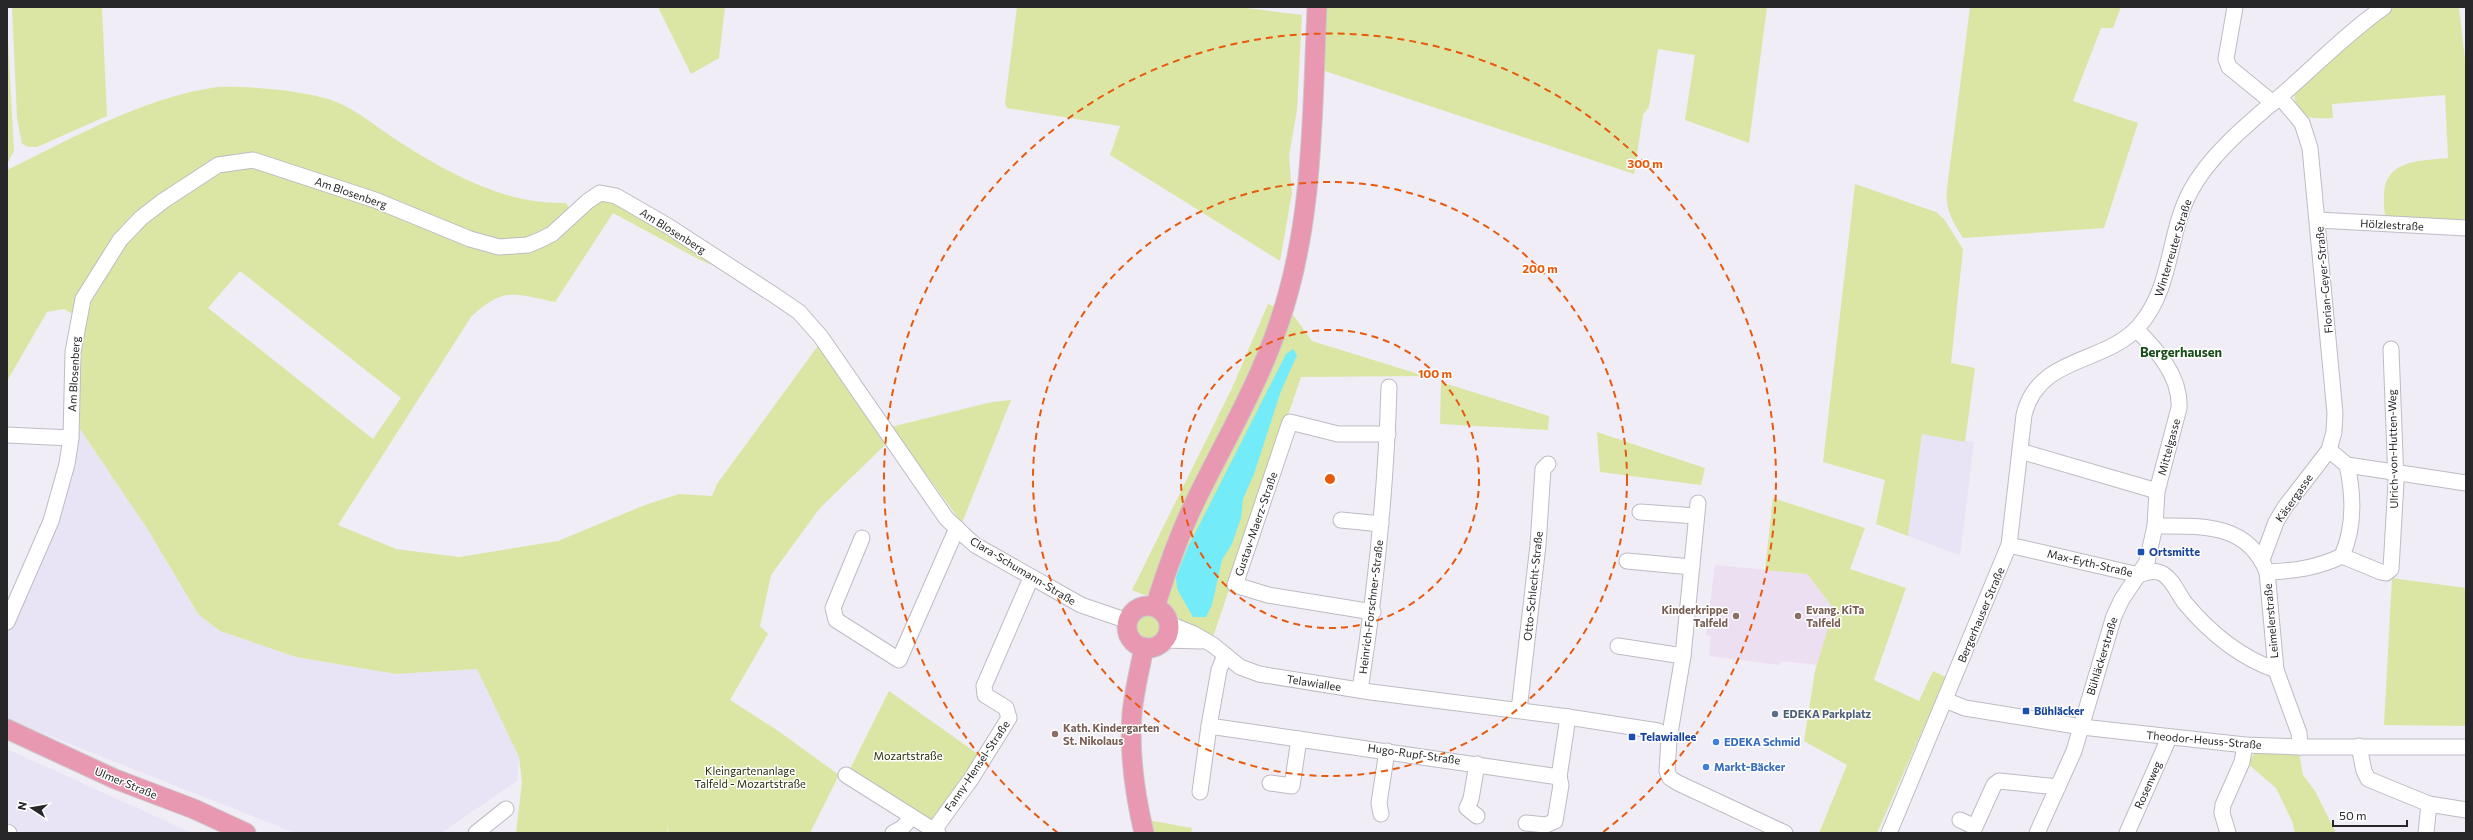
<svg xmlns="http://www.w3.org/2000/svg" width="2473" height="840" font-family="Commissioner,sans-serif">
<rect width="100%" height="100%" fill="#f0edf6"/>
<g fill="#e9e4f5">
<path d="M 80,429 L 148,530 L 198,614 L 220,631 L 296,657 L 396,674 L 477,669 L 519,757 L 517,781 L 441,833 L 295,833 L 7,719 L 7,632 L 32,576 L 74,438 Z"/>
<path d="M 1922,434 L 1974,442 L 1960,555 L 1908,536 Z"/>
<path d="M 7,749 L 192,833 L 24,833 L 7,825 Z"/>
</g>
<path fill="#eddff2" d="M 1715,565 L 1807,574 L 1835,609 L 1817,665 L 1781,661 L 1780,665 L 1709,656 L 1711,636 L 1706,635 Z"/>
<g fill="#dce6a4" fill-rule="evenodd">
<path d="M 12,7 L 102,7 L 107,116 L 37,147 L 29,147 L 22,144 L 17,118 Z"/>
<path d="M 658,7 L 725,7 L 719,58 L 691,74 Z"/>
<path d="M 1017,7 L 1239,7 L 1302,15 L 1297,110 L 1289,156 L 1292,193 L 1280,261 L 1110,155 L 1120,126 L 1007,108 L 1005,103 Z"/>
<path d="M 1323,7 L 1767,7 L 1749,143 L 1685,120 L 1695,55 L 1658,49 L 1649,107 L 1643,115 L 1634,174 L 1319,69 Z"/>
<path d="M 1970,7 L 2121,7 L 2113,28 L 2101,28 L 2073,101 L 2138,123 L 2104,228 L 1963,238 C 1952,220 1945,210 1947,189 Z"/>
<path d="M 2395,7 L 2459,7 L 2466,68 L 2466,222 L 2387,219 C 2383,211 2384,203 2384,195 C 2385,159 2421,161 2448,158 L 2445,95 L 2332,104 L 2333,118 C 2311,119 2296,120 2294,93 L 2369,25 Z"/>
<path d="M 7,23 L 14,151 L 7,164 Z"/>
<path d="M 217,87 C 250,86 301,90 331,100 C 357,109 376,127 398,141 C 448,173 505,205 566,203 L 570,209 L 528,248 L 597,199 L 616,200 L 729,272 L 700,260 L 613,213 L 555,302 C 513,294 505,286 471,317 L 338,525 L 396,549 L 459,557 L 558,541 L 645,505 L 679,494 L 712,496 L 717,484 L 820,343 L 887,443 L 820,508 L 771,575 L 760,626 L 768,634 L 730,700 L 777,730 L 839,775 L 810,833 L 668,833 L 668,826 L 667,833 L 516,833 L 522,782 L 519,757 L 477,669 L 396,674 L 296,657 L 220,631 L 198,614 L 148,530 L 80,429 L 77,357 L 82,319 L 64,309 L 47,312 L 7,381 L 7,170 C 75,137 142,98 217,87 ZM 240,271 L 401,398 L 373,439 L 208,308 Z"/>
<path d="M 1855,184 L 1936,212 L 1944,219 L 1963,249 L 1951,363 L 1975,368 L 1965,442 L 1922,434 L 1908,536 L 1876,524 L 1885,480 L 1823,462 Z"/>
<path d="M 1268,304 L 1291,312 L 1312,341 L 1425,376 L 1301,377 L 1213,637 L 1184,625 L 1169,605 L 1132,590 L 1232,388 Z"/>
<path d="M 1441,382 L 1549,416 L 1548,430 L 1440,424 Z"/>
<path d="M 1011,400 L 962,523 L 891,427 L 992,402 Z"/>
<path d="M 1597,432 L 1705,468 L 1701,485 L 1600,472 Z"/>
<path d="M 1773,498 L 1865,528 L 1850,569 L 1906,588 L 1874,680 L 1919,701 L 1933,671 L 1946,677 L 1877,833 L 1819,833 L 1847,765 L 1804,741 L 1815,671 L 1834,609 L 1807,574 L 1765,570 Z"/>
<path d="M 2392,578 L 2466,588 L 2466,726 L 2384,725 Z"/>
<circle cx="1149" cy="626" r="15"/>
<path d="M 889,691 L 982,757 L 932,821 L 850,769 Z"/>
<path d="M 2299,752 L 2303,775 L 2315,791 L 2336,833 L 2295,833 L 2292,821 L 2276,788 L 2247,763 L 2255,753 Z"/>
<path d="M 1148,820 L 1192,828 L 1191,833 L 1151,833 Z"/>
</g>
<path fill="#74ebf9" d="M 1293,349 L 1297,355 L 1281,391 L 1254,474 L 1243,499 L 1241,518 L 1232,544 L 1222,560 L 1212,605 L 1206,617 L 1193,617 L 1177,589 L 1176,577 L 1187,549 L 1286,354 Z"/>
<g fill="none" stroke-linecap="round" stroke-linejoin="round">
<g stroke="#bebbc4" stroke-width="17">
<g id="minor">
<path d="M 2235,7 L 2226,59 L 2229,67 L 2273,103"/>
<path d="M 2318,220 L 2466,228"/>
<path d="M 7,435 L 71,438"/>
<path d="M 2329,450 L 2347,465 L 2466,483"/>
<path d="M 2020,451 L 2157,491"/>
<path d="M 1698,503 L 1683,656 L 1669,739 L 1667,771 L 1670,778 L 1678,783 L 1785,833"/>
<path d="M 1640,512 L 1696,516"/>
<path d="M 1341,520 L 1381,524"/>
<path d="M 2155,526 C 2200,526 2247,522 2267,572 L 2276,670 L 2299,733 L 2300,747"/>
<path d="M 862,538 L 833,608 L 836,620 L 899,660 L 957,528"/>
<path d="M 2009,545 L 2139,575 C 2146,572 2155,569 2163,574 C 2173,580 2178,594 2185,603 C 2210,633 2239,657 2276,670"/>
<path d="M 2342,556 C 2355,526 2354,496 2347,465"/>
<path d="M 2262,560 L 2276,522 L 2285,507 L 2329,450 L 2334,432 L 2335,413 L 2310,148 L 2302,123 L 2280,97"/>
<path d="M 1627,561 L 1692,567"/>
<path d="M 2267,572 C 2294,571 2317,568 2342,556 L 2381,572 L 2386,573 L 2391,569 L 2396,482 L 2391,349"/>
<path d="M 1373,612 L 1268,595 L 1235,585 L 1290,422 L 1338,434 L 1388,434"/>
<path d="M 7,622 L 51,521 L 67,464 L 71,438 L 73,352 L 83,299 L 120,240 L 141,218 L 163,201 L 218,165 L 253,160 L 375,200 L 470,239 L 499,247 L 528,245 L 540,240 L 552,234 L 588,201 L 600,193 L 616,196 L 668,226 L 774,295 L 799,312 L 821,337 L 946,518 L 966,537 L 975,545 L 1081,605 L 1128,621"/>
<path d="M 1169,624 L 1194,634 L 1213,645 L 1240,667 L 1259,674 L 1371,692 L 1568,717 L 1658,731 L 1669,739"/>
<path d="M 1164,640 L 1201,641"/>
<path d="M 1618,646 L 1683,656"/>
<path d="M 1225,655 L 1219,670 L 1209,726 L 1559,777 L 1568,717"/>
<path d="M 1360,690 C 1376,589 1386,489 1389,387"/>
<path d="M 1945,700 L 1965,708 L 2082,727 L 2245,745 L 2300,747 L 2466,747"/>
<path d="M 1519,710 L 1538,545 L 1543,469 L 1548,464"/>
<path d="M 2359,746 L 2364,771 L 2368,779 L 2429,804 L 2466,810"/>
<path d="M 1477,764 L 1471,799 L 1467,808 L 1477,816"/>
<path d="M 846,775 L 938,833"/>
<path d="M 1270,783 L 1292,786 L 1299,739"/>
<path d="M 1200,792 L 1209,726"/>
<path d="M 1381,814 L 1379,803 L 1387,751"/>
<path d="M 1960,820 L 1975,827 L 1994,785 L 1999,781 L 2058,787"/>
<path d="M 1526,823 L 1546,825 L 1555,821 L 1561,785 L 1559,777"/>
<path d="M 934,830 L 971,779 L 1009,718 L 1006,708 L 985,695 L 984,686 L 1031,578"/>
<path d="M 7,832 L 9,833"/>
<path d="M 476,833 L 506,809"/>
<path d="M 893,833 L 902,828 L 912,817"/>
<path d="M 1889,833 L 2009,545 L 2024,415 C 2038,355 2105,365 2139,326 C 2173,287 2167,236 2190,192 C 2212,150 2257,117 2292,86 C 2322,59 2350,31 2384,7"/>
<path d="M 2037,833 L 2074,751 L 2114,616 L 2122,599 L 2147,562 L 2155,526 L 2157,491 L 2179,408 C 2181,377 2157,350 2136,329"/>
<path d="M 2127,833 L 2169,738"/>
<path d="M 2228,833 L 2222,813 L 2223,805 L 2242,762 L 2245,745"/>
<path d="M 2426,833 L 2429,804"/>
</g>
</g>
<g stroke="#cbcbcc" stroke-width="21">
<g id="major">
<circle cx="1148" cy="627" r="21"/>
<path d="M 1155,607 C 1166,572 1178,537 1194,504 C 1223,444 1258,386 1279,323 C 1314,222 1312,113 1317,7"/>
<path d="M 1144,647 C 1140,669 1134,691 1132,714 C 1129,753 1135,795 1144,833"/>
<path d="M 7,729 L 115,779 L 194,809 L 246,833"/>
</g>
</g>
<use href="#minor" stroke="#fff" stroke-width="15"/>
<use href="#major" stroke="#e998b2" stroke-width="19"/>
</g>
<g fill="none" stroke="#e8590c" stroke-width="2" stroke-dasharray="7 5">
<circle cx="1330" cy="479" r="149"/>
<circle cx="1330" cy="479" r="297"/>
<path d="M1058 833A446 446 0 1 1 1602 833"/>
</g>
<g fill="#1a4fb4" stroke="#fff" stroke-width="1.5">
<rect x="2137" y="548" width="8" height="8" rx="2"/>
<rect x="2022" y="707" width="8" height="8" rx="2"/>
<rect x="1628" y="733" width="8" height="8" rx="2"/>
</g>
<g fill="#8d6e63" stroke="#fff" stroke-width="1.5">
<circle cx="1736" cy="616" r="4"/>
<circle cx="1798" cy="616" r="4"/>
<circle cx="1055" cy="734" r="4"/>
</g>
<circle fill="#5c6f8a" stroke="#fff" stroke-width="1.5" cx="1775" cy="714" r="4"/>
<g fill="#3f7fe0" stroke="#fff" stroke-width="1.5">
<circle cx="1716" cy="742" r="4"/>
<circle cx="1706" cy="767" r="4"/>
</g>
<g text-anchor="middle" stroke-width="3" stroke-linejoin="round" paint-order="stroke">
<g font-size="11" fill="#272629" stroke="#fff">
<text transform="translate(351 193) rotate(19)" y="4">Am Blosenberg</text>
<text transform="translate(2392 225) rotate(3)" y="4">Hölzlestraße</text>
<text transform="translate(673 231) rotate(32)" y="4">Am Blosenberg</text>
<text transform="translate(2173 248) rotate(-73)" y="4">Winterreuter Straße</text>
<text transform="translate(2324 280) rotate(-95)" y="4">Florian-Geyer-Straße</text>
<text transform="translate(74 374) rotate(-87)" y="4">Am Blosenberg</text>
<text transform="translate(2169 447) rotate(-75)" y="4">Mittelgasse</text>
<text transform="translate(2393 449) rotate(-91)" y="4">Ulrich-von-Hutten-Weg</text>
<text transform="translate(2294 498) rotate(-55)" y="4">Käsergasse</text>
<text transform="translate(1256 524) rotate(-71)" y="4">Gustav-Maerz-Straße</text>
<text transform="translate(2090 563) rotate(13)" y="4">Max-Eyth-Straße</text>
<text transform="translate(1023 571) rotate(31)" y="4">Clara-Schumann-Straße</text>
<text transform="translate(1533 586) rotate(-84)" y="4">Otto-Schlecht-Straße</text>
<text transform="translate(1371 607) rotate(-83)" y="4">Heinrich-Forschner-Straße</text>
<text transform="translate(1981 615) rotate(-67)" y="4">Bergerhauser Straße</text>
<text transform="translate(2271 621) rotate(-95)" y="4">Leimelerstraße</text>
<text transform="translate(2102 656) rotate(-73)" y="4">Bühläckerstraße</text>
<text transform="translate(1314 683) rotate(9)" y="4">Telawiallee</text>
<text transform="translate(2204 740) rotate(5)" y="4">Theodor-Heuss-Straße</text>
<text transform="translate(1414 754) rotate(8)" y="4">Hugo-Rupf-Straße</text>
<text transform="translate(977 766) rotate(-56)" y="4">Fanny-Hensel-Straße</text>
<text transform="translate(126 783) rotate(22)" y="4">Ulmer Straße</text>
<text transform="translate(2148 785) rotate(-66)" y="4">Rosenweg</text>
</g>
<g font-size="11" font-weight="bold" fill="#164399" stroke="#fff" text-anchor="start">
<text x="2149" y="556">Ortsmitte</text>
<text x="2034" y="715">Bühläcker</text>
<text x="1640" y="741">Telawiallee</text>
</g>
<g font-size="11" font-weight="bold" fill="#785e54" stroke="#fff" text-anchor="start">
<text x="1728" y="614" text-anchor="end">Kinderkrippe<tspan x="1728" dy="13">Talfeld</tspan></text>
<text x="1806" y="614">Evang. KiTa<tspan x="1806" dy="13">Talfeld</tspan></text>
<text x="1063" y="732">Kath. Kindergarten<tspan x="1063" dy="13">St. Nikolaus</tspan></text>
</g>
<g font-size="11" font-weight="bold" fill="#4e5e75" stroke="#fff" text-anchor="start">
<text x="1783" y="718">EDEKA Parkplatz</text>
</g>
<g font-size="11" font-weight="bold" fill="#366cbe" stroke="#fff" text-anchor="start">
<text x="1724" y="746">EDEKA Schmid</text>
<text x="1714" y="771">Markt-Bäcker</text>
</g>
<g font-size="11" fill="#2b2e09" stroke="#fff">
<text x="908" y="760">Mozartstraße</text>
<text x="750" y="775">Kleingartenanlage<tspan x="750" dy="13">Talfeld - Mozartstraße</tspan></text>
</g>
<g font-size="13" font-weight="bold" fill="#194e19" stroke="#fff">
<text x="2181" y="357">Bergerhausen</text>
</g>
</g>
<circle cx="1330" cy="479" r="6" fill="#e8590c" stroke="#fff" stroke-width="2"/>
<g font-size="12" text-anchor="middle" font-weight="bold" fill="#e8590c" stroke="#fff" stroke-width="3" stroke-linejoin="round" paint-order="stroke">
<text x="1645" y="168">300 m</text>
<text x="1540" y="273">200 m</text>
<text x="1435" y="378">100 m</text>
</g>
<rect width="2473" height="840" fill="none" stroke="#272629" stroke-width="16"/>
<g transform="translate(32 808) rotate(282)" stroke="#ffffff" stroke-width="3" paint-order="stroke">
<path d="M0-3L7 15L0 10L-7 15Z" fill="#272629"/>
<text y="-6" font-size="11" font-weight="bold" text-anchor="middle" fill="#272629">N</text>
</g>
<path d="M2333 820v6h74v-6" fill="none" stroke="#272629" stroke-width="2"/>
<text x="2339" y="820" font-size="12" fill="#272629" stroke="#ffffff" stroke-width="3" paint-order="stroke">50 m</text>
</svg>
